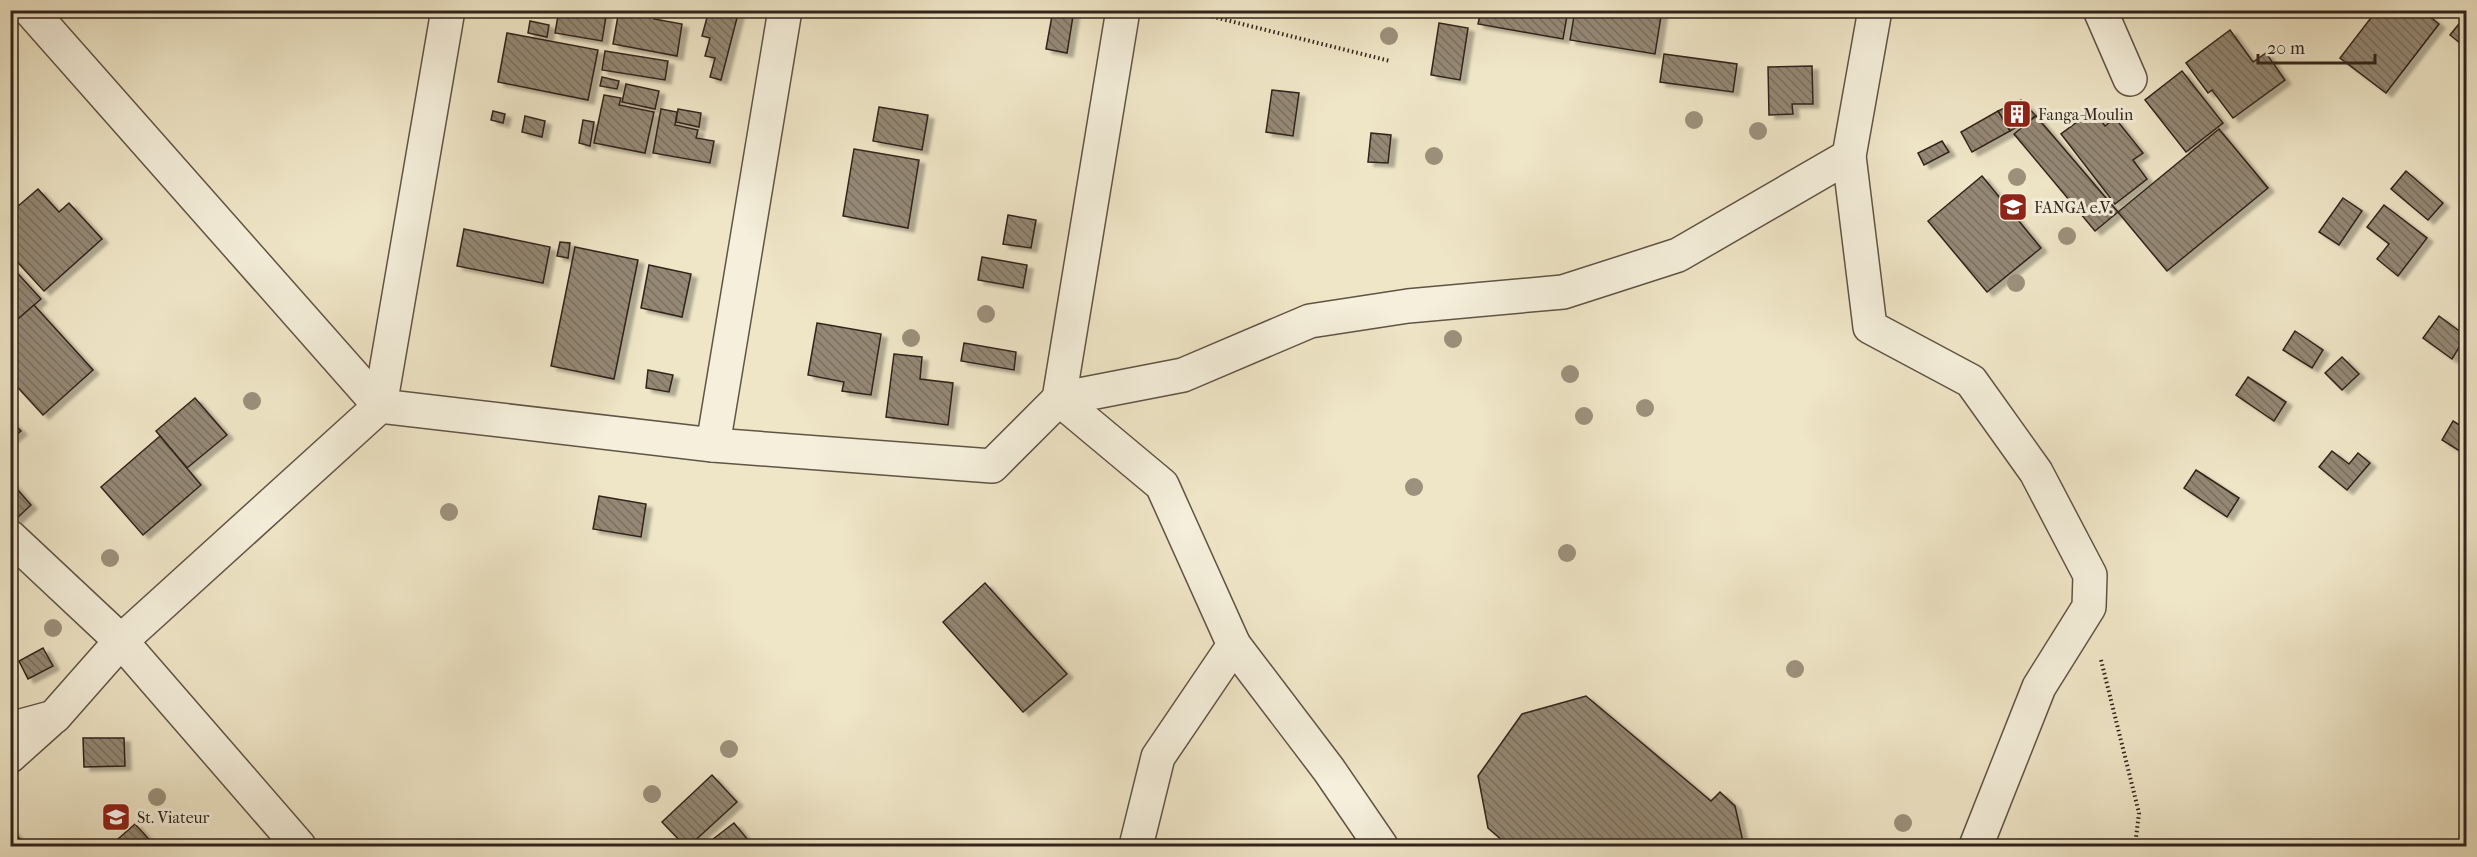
<svg xmlns="http://www.w3.org/2000/svg" width="2477" height="857" font-family="'IM FELL French Canon',serif">
<defs>
<pattern id="building-back-hatch" width="6" height="6" patternUnits="userSpaceOnUse" patternTransform="scale(1.5)"><rect width="6" height="6" fill="#948874"/><path d="M-1 5l2 2M0 0l6 6M5-1l2 2" fill="none" stroke="#796f5e"/></pattern>
<filter id="shadow"><feDropShadow dx="6" dy="4" stdDeviation="1.5" flood-color="#0004"/></filter>
</defs>
<rect width="100%" height="100%" fill="#efe6c7"/>
<filter id="stains"><feTurbulence type="fractalNoise" baseFrequency=".00333" numOctaves="4"/><feColorMatrix values="0 0 0 0 .2 0 0 0 0 .09 0 0 0 0 .02 0 0 0 .5 -.17"/></filter>
<radialGradient id="worn" r=".72"><stop offset=".6" stop-color="#630" stop-opacity="0"/><stop offset="1" stop-color="#630" stop-opacity=".3"/></radialGradient>
<g fill="url(#building-back-hatch)" stroke="#31231b" stroke-width="1.5" filter="url(#shadow)">
<path d="M 559,10 L 607,10 L 602,41 L 555,33 Z"/>
<path d="M 619,10 L 656,10 L 654,19 L 682,24 L 677,56 L 613,44 Z"/>
<path d="M 709,10 L 738,14 L 721,80 L 710,77 L 715,58 L 705,56 L 710,38 L 702,36 Z"/>
<path d="M 1053,10 L 1074,10 L 1067,53 L 1046,49 Z"/>
<path d="M 1481,10 L 1568,10 L 1563,39 L 1478,24 Z"/>
<path d="M 1575,10 L 1662,10 L 1655,54 L 1570,40 Z"/>
<path d="M 2377,10 L 2422,10 L 2439,24 L 2386,93 L 2340,58 Z"/>
<path d="M 2463,19 L 2466,21 L 2466,34 L 2460,43 L 2450,35 Z"/>
<path d="M 530,21 L 549,25 L 547,37 L 528,33 Z"/>
<path d="M 1439,23 L 1468,28 L 1460,80 L 1431,75 Z"/>
<path d="M 2230,30 L 2253,62 L 2266,53 L 2285,80 L 2233,118 L 2212,90 L 2208,93 L 2186,63 Z"/>
<path d="M 507,33 L 598,50 L 588,100 L 498,82 Z"/>
<path d="M 605,51 L 668,61 L 665,80 L 602,70 Z"/>
<path d="M 1664,54 L 1737,64 L 1733,92 L 1660,82 Z"/>
<path d="M 1812,66 L 1813,104 L 1792,104 L 1793,114 L 1769,115 L 1768,67 Z"/>
<path d="M 2182,71 L 2223,123 L 2186,152 L 2145,100 Z"/>
<path d="M 602,77 L 619,81 L 617,89 L 600,86 Z"/>
<path d="M 626,84 L 659,91 L 655,109 L 622,102 Z"/>
<path d="M 1272,90 L 1299,93 L 1293,136 L 1266,132 Z"/>
<path d="M 604,95 L 621,98 L 619,105 L 654,112 L 645,153 L 594,143 Z"/>
<path d="M 2021,100 L 2036,116 L 2010,131 L 1998,111 Z"/>
<path d="M 879,107 L 928,115 L 922,150 L 873,141 Z"/>
<path d="M 661,109 L 677,112 L 675,125 L 698,130 L 696,138 L 714,141 L 710,163 L 653,153 Z"/>
<path d="M 678,109 L 701,113 L 699,127 L 676,122 Z"/>
<path d="M 2093,110 L 2105,126 L 2115,118 L 2143,153 L 2133,160 L 2147,179 L 2115,204 L 2061,134 Z"/>
<path d="M 493,111 L 505,114 L 503,123 L 491,120 Z"/>
<path d="M 1998,111 L 2010,131 L 1972,152 L 1961,132 Z"/>
<path d="M 525,116 L 545,121 L 542,137 L 522,132 Z"/>
<path d="M 2036,116 L 2118,212 L 2095,231 L 2014,134 Z"/>
<path d="M 583,120 L 594,122 L 590,146 L 579,143 Z"/>
<path d="M 2219,129 L 2268,188 L 2167,271 L 2118,212 Z"/>
<path d="M 1371,133 L 1391,135 L 1388,163 L 1368,162 Z"/>
<path d="M 1942,141 L 1949,152 L 1924,165 L 1918,153 Z"/>
<path d="M 854,149 L 919,160 L 908,228 L 843,216 Z"/>
<path d="M 2406,171 L 2443,203 L 2428,220 L 2391,189 Z"/>
<path d="M 1982,176 L 2041,248 L 1987,292 L 1928,221 Z"/>
<path d="M 38,189 L 59,212 L 69,203 L 102,239 L 44,291 L 10,254 L 10,213 Z"/>
<path d="M 2343,198 L 2362,211 L 2339,245 L 2319,232 Z"/>
<path d="M 2384,205 L 2427,238 L 2398,276 L 2377,259 L 2389,244 L 2367,227 Z"/>
<path d="M 1008,215 L 1036,220 L 1031,248 L 1003,244 Z"/>
<path d="M 464,229 L 550,247 L 543,283 L 457,266 Z"/>
<path d="M 560,242 L 570,243 L 568,258 L 557,256 Z"/>
<path d="M 575,247 L 638,260 L 614,379 L 551,366 Z"/>
<path d="M 982,257 L 1027,265 L 1023,288 L 978,280 Z"/>
<path d="M 10,265 L 41,299 L 10,326 Z"/>
<path d="M 649,265 L 691,274 L 682,317 L 641,308 Z"/>
<path d="M 34,305 L 93,370 L 43,415 L 10,379 L 10,326 Z"/>
<path d="M 2439,316 L 2466,336 L 2452,359 L 2423,338 Z"/>
<path d="M 817,323 L 881,334 L 871,395 L 842,391 L 844,382 L 808,375 Z"/>
<path d="M 2295,331 L 2323,350 L 2312,368 L 2283,350 Z"/>
<path d="M 964,343 L 1016,352 L 1014,370 L 961,361 Z"/>
<path d="M 894,354 L 922,357 L 920,379 L 953,383 L 948,425 L 886,417 Z"/>
<path d="M 2342,357 L 2359,374 L 2342,390 L 2325,373 Z"/>
<path d="M 648,370 L 673,375 L 669,392 L 646,388 Z"/>
<path d="M 2248,377 L 2286,402 L 2274,421 L 2236,395 Z"/>
<path d="M 195,398 L 227,435 L 187,468 L 156,431 Z"/>
<path d="M 10,420 L 21,431 L 10,440 Z"/>
<path d="M 2453,421 L 2466,429 L 2466,455 L 2442,440 Z"/>
<path d="M 160,436 L 201,485 L 143,535 L 101,487 Z"/>
<path d="M 2332,451 L 2349,464 L 2358,453 L 2370,463 L 2347,490 L 2319,467 Z"/>
<path d="M 2196,470 L 2239,498 L 2227,517 L 2184,488 Z"/>
<path d="M 10,481 L 31,505 L 15,520 L 10,514 Z"/>
<path d="M 599,496 L 646,504 L 641,537 L 593,529 Z"/>
<path d="M 985,583 L 1067,674 L 1023,712 L 943,622 Z"/>
<path d="M 43,648 L 53,666 L 28,679 L 19,661 Z"/>
<path d="M 1586,696 L 1711,801 L 1720,792 L 1735,806 L 1744,846 L 1509,846 L 1488,828 L 1478,776 L 1522,714 Z"/>
<path d="M 83,738 L 124,738 L 125,766 L 84,767 Z"/>
<path d="M 712,775 L 737,802 L 689,846 L 685,846 L 662,822 Z"/>
<path d="M 734,823 L 753,846 L 704,846 Z"/>
<path d="M 135,824 L 155,846 L 110,846 Z"/>
<path d="M 10,828 L 26,846 L 10,846 Z"/>
</g>
<g fill="none" stroke-linecap="round" stroke-linejoin="round">
<g stroke="#605446" stroke-width="36">
<g id="street">
<path d="M 30,10 L 380,406 L 713,445 L 992,466 L 1059,399 L 1183,375 L 1310,321 L 1408,306 L 1563,292 L 1678,255 L 1849,156"/>
<path d="M 1123,10 L 1059,399 L 1162,485 L 1234,645 L 1158,757 L 1136,846"/>
<path d="M 1875,10 L 1849,156 L 1870,327 L 1971,381 L 2036,472 L 2090,575 L 2089,607 L 2039,687 L 1976,846"/>
<path d="M 2100,10 L 2130,79"/>
<path d="M 713,445 L 785,10"/>
<path d="M 10,537 L 121,641 L 299,846"/>
<path d="M 1234,645 L 1329,770 L 1381,846"/>
<path d="M 10,729 L 54,717 L 121,641 L 380,406 L 448,10"/>
<path d="M 10,756 L 49,721"/>
</g>
</g>
<g stroke="#31231b" stroke-width="4" stroke-dasharray="1.5 3" stroke-linecap="butt">
<path d="M 1186,10 L 1390,61"/>
<path d="M 2101,660 L 2139,813 L 2135,846"/>
</g>
<use href="#street" stroke="#f5efdb" stroke-width="33"/>
</g>
<g fill="#9c917c">
<circle cx="1389" cy="36" r="9"/>
<circle cx="1694" cy="120" r="9"/>
<circle cx="1758" cy="131" r="9"/>
<circle cx="1434" cy="156" r="9"/>
<circle cx="2017" cy="177" r="9"/>
<circle cx="2067" cy="236" r="9"/>
<circle cx="2016" cy="283" r="9"/>
<circle cx="986" cy="314" r="9"/>
<circle cx="911" cy="338" r="9"/>
<circle cx="1453" cy="339" r="9"/>
<circle cx="1570" cy="374" r="9"/>
<circle cx="252" cy="401" r="9"/>
<circle cx="1645" cy="408" r="9"/>
<circle cx="1584" cy="416" r="9"/>
<circle cx="1414" cy="487" r="9"/>
<circle cx="449" cy="512" r="9"/>
<circle cx="1567" cy="553" r="9"/>
<circle cx="110" cy="558" r="9"/>
<circle cx="53" cy="628" r="9"/>
<circle cx="1795" cy="669" r="9"/>
<circle cx="729" cy="749" r="9"/>
<circle cx="652" cy="794" r="9"/>
<circle cx="157" cy="797" r="9"/>
<circle cx="1903" cy="823" r="9"/>
</g>
<defs>
<g id="building-square" transform="scale(1.5)"><rect x="-9" y="-9" width="18" height="18" rx="4" fill="#8f2418" stroke="#f5efdb"/><path d="M-4-6H4V6H1V3H-1V6H-4ZM-2.5-4.3h1.7v1.8h-1.7ZM.8-4.3h1.7v1.8H.8ZM-2.5-1h1.7V.8h-1.7ZM.8-1h1.7V.8H.8Z" fill="#fff"/></g>
<g id="school-square" transform="scale(1.5)"><rect x="-9" y="-9" width="18" height="18" rx="4" fill="#8f2418" stroke="#f5efdb"/><path d="M0-5L7-2L0 1L-7-2ZM-4 1L0 2.5L4 1V4Q0 6-4 4Z" fill="#fff"/></g>
</defs>
<g fill-rule="evenodd">
<use href="#building-square" x="2017" y="114"/>
<use href="#school-square" x="2013" y="207"/>
<use href="#school-square" x="116" y="817"/>
</g>
<g text-anchor="middle" stroke-width="6" stroke-linejoin="round" paint-order="stroke">
<g font-size="16" fill="#31231b" stroke="#f5efdb" text-anchor="start">
<text x="2038" y="120">Fanga-Moulin</text>
<text x="2034" y="213">FANGA e.V.</text>
<text x="137" y="823">St. Viateur</text>
</g>
</g>
<rect width="2477" height="857" fill="none" stroke="#efe6c7" stroke-width="36"/>
<rect x="12" y="12" width="2453" height="833" fill="none" stroke="#31231b" stroke-width="3"/>
<rect x="18" y="18" width="2441" height="821" fill="none" stroke="#31231b" stroke-width="1.5"/>
<path d="M2258 54v9h117v-9" fill="none" stroke="#31231b" stroke-width="3"/>
<text x="2267" y="54" font-size="18" fill="#31231b" stroke="#f5efdb" stroke-width="4.5" paint-order="stroke">20 m</text>
<rect width="100%" height="100%" filter="url(#stains)"/>
<rect width="100%" height="100%" fill="url(#worn)"/>
</svg>
